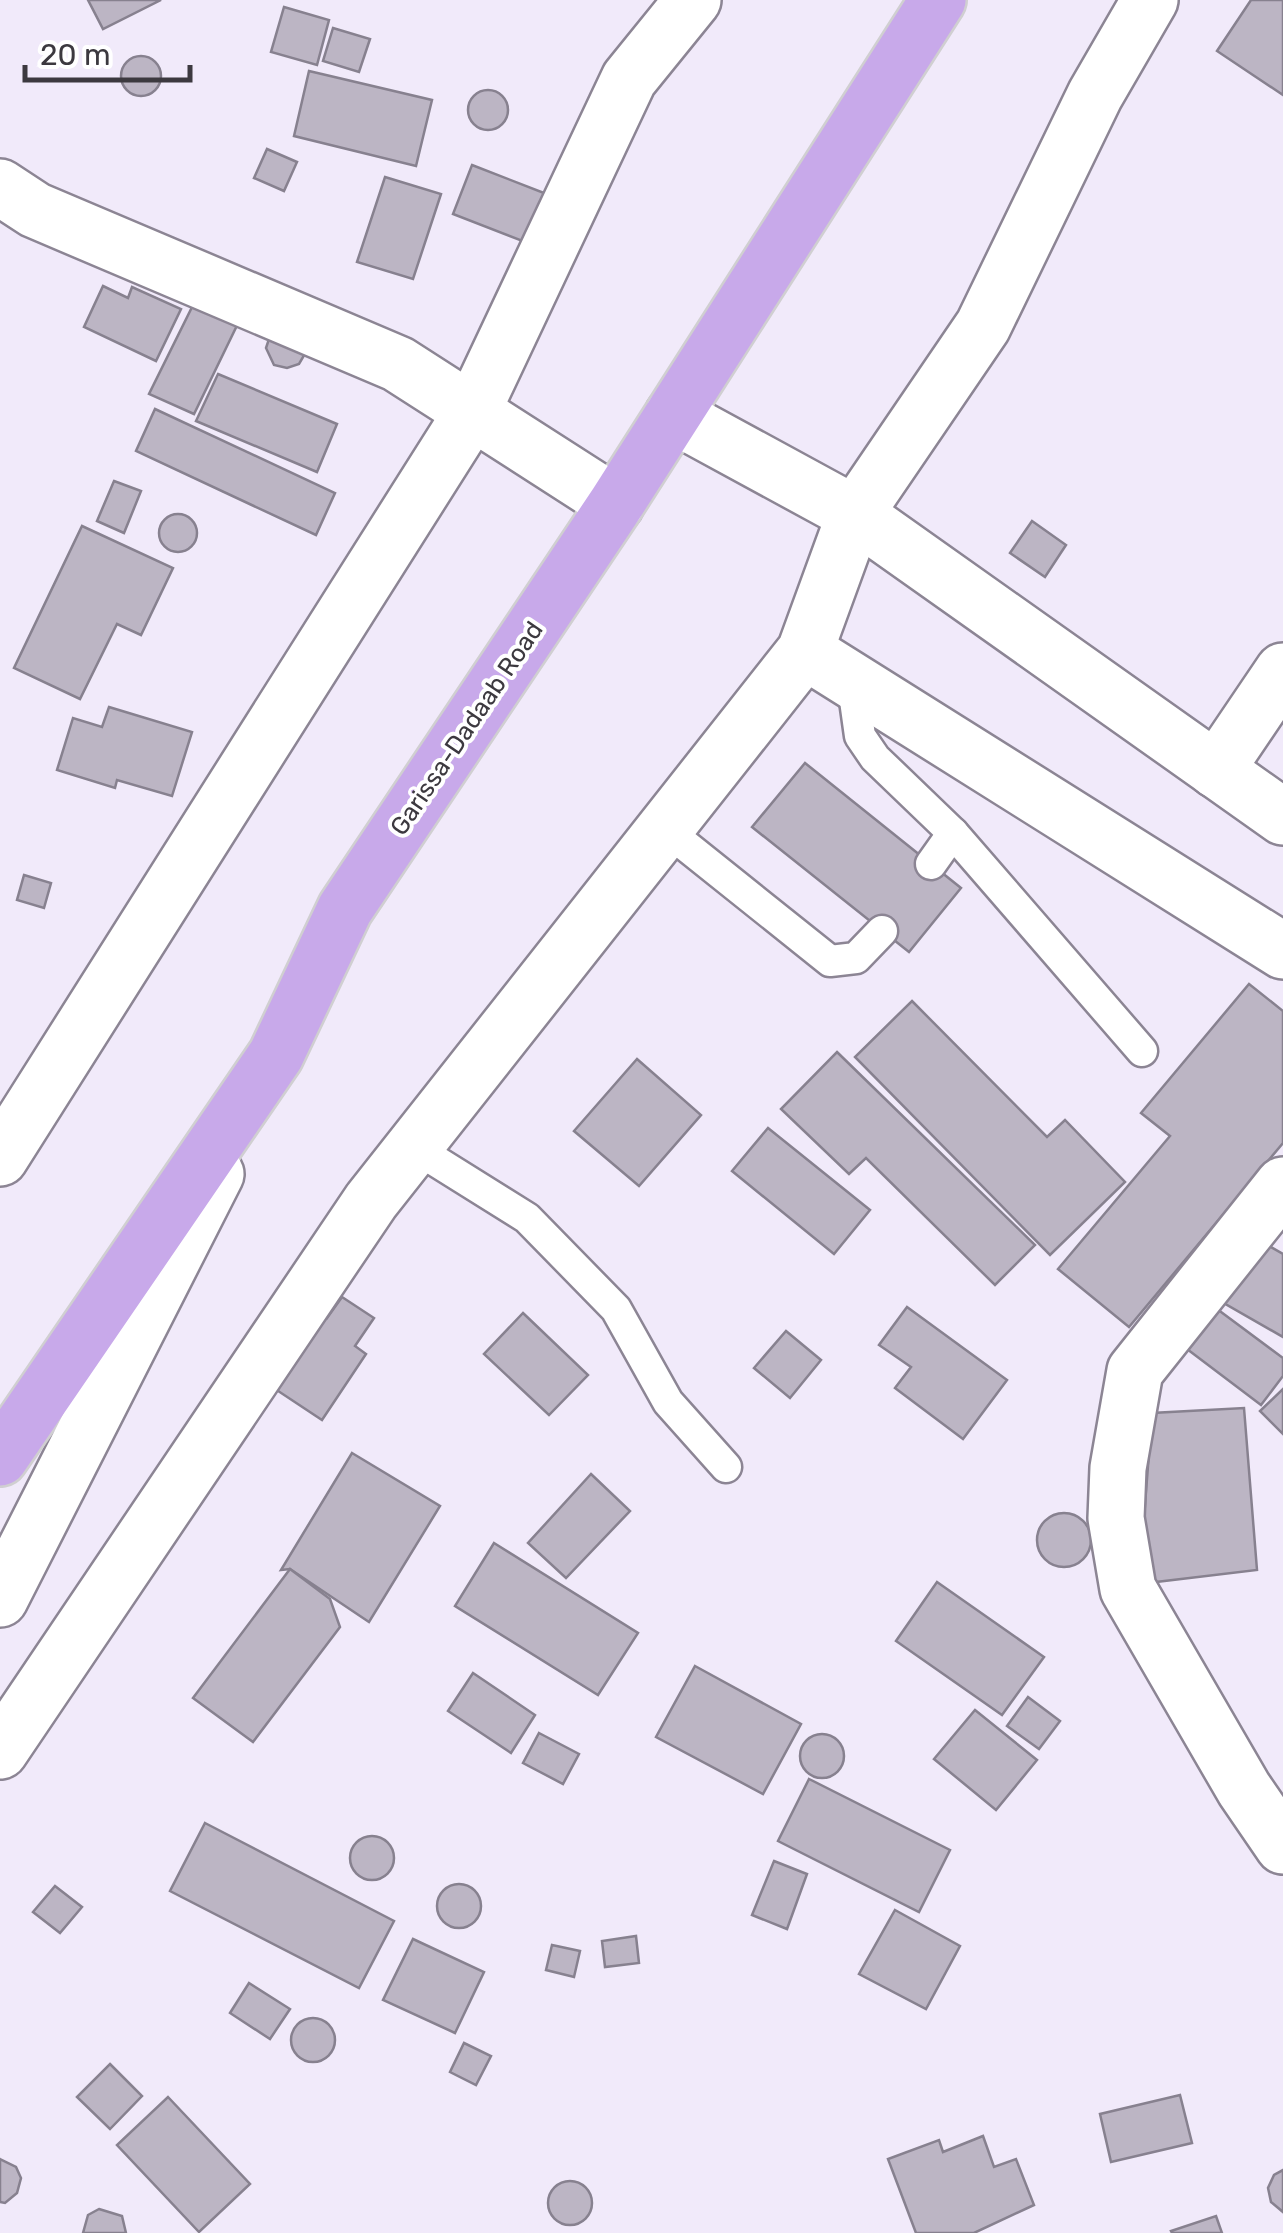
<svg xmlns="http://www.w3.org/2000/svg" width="1283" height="2233" font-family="Rubik,sans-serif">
<rect width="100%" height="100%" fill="#f1eafa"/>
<g fill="#bcb5c4" stroke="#87818f" stroke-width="2.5">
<path d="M 88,0 L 161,0 L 103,29 Z"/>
<path d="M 1251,0 L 1283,0 L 1283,95 L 1217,51 Z"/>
<path d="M 284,7 L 329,20 L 317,65 L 271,52 Z"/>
<path d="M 333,28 L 370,39 L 359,72 L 323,61 Z"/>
<circle cx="141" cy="76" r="20"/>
<path d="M 309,71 L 432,100 L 416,166 L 294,136 Z"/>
<circle cx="488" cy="110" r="20"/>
<path d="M 267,149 L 297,162 L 284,191 L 254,178 Z"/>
<path d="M 472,165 L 544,193 L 525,242 L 453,214 Z"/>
<path d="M 385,177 L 441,194 L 413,279 L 357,262 Z"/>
<path d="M 103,286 L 128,298 L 132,287 L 181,309 L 156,361 L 84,327 Z"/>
<path d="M 201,289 L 244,311 L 194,414 L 149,394 Z"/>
<path d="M 270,336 L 306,352 L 299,364 L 287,368 L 274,365 L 266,348 Z"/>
<path d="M 218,374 L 337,424 L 317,472 L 196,421 Z"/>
<path d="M 155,409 L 335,493 L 316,535 L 136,451 Z"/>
<path d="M 114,481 L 141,491 L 124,533 L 97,521 Z"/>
<circle cx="178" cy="533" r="19"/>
<path d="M 1032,521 L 1066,545 L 1045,577 L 1010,553 Z"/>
<path d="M 82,526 L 173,568 L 141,635 L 117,624 L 80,699 L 14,668 Z"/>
<path d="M 109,707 L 192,732 L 172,796 L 117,780 L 115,788 L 57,770 L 73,718 L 102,727 Z"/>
<path d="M 805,763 L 961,888 L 909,952 L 752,827 Z"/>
<path d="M 24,875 L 51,883 L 44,908 L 17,900 Z"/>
<path d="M 1249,984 L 1283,1011 L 1283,1143 L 1129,1327 L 1058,1269 L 1170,1136 L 1141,1113 Z"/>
<path d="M 912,1001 L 1047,1137 L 1065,1120 L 1125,1182 L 1050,1255 L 855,1057 Z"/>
<path d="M 837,1052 L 1035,1245 L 995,1285 L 866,1158 L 849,1174 L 781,1109 Z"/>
<path d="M 637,1059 L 701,1115 L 639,1186 L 574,1131 Z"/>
<path d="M 768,1128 L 870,1210 L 834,1254 L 732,1171 Z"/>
<path d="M 1252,1236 L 1283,1254 L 1283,1337 L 1215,1298 Z"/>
<path d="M 342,1297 L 374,1318 L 355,1346 L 366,1354 L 322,1420 L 260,1379 L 308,1306 L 327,1318 Z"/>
<path d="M 1213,1306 L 1283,1358 L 1283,1376 L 1261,1405 L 1183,1346 Z"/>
<path d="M 907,1307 L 1007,1380 L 963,1439 L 895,1388 L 911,1367 L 879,1345 Z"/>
<path d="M 523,1313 L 588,1375 L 549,1415 L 484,1354 Z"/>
<path d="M 786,1331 L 821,1360 L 790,1398 L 754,1368 Z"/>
<path d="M 1283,1389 L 1283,1434 L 1260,1411 Z"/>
<path d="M 1244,1408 L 1257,1570 L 1139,1584 L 1152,1413 Z"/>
<path d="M 352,1453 L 440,1506 L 369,1622 L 290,1569 L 281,1570 Z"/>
<path d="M 591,1474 L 630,1511 L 566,1578 L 528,1543 Z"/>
<circle cx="1064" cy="1540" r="27"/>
<path d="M 494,1543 L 638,1633 L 598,1695 L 455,1606 Z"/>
<path d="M 290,1569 L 330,1599 L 340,1627 L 253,1742 L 193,1698 Z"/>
<path d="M 937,1582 L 1044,1657 L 1002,1715 L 896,1641 Z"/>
<path d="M 695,1666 L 801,1724 L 763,1794 L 656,1737 Z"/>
<path d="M 473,1673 L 535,1715 L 511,1753 L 448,1711 Z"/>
<path d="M 1028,1697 L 1060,1721 L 1039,1749 L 1007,1726 Z"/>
<path d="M 975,1710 L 1037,1760 L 996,1810 L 934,1759 Z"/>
<path d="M 539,1733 L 579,1754 L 563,1784 L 523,1763 Z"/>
<circle cx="822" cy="1756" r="22"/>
<path d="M 809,1779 L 950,1850 L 919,1912 L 778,1841 Z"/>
<path d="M 205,1823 L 394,1921 L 359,1988 L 170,1891 Z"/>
<circle cx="372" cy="1858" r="22"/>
<path d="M 774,1861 L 807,1874 L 787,1929 L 752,1915 Z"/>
<circle cx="459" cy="1906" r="22"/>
<path d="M 55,1886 L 82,1907 L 60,1933 L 33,1912 Z"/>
<path d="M 895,1910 L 960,1946 L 926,2009 L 859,1974 Z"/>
<path d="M 636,1936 L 639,1963 L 605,1967 L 602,1941 Z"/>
<path d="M 413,1939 L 484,1972 L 455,2033 L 383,2000 Z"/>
<path d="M 552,1945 L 580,1951 L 574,1977 L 546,1970 Z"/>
<path d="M 249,1983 L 290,2009 L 270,2039 L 230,2013 Z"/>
<circle cx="313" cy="2040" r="22"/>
<path d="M 464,2043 L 491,2056 L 476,2085 L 450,2072 Z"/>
<path d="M 110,2064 L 142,2096 L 110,2129 L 77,2097 Z"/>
<path d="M 1180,2095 L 1192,2143 L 1111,2162 L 1100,2114 Z"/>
<path d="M 168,2097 L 250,2184 L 199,2232 L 117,2145 Z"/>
<path d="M 983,2136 L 994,2167 L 1016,2159 L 1034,2205 L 974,2233 L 916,2233 L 888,2159 L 939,2140 L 943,2152 Z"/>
<path d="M 0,2159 L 16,2167 L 21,2178 L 17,2193 L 5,2203 L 0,2202 Z"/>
<path d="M 1283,2170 L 1283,2212 L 1271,2202 L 1268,2188 L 1274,2175 Z"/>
<circle cx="570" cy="2203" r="22"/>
<path d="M 99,2209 L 122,2216 L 126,2233 L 83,2233 L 88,2215 Z"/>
<path d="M 1216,2216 L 1222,2233 L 1172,2233 L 1171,2231 Z"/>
</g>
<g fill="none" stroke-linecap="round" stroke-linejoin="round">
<g stroke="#8c8594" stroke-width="35">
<g id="lane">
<path d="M 852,679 L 860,736 L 875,758 L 953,833 L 1142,1051"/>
<path d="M 665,829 L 830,961 L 856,958 L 882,931"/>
<path d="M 931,864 L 953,833"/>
<path d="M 415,1148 L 527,1218 L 616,1309 L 668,1402 L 726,1467"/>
</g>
</g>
<g stroke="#8c8594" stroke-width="60">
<g id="street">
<path d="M 0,187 L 35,210 L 398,364 L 616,504"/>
<path d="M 673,415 L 855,514 L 1283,817"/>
<path d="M 805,651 L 1283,951"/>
<path d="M 1216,770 L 1283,671"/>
<path d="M 0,1158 L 472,412 L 629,79 L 693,0"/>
<path d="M 1283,1185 L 1135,1371 L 1118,1468 L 1116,1518 L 1128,1589 L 1244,1789 L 1283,1846"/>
<path d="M 0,1599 L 216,1174"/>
<path d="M 0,1751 L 371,1201 L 805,651 L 855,514 L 983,326 L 1095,95 L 1150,0"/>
</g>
</g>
<g stroke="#d0cfd1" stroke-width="60">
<path id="highway" d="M 0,1458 L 276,1055 L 345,909 L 616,504 L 938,0"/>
</g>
<use href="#lane" stroke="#fff" stroke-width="30"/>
<use href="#street" stroke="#fff" stroke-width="55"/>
<use href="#highway" stroke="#c8a9ea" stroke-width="55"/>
</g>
<g text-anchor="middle" stroke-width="8" stroke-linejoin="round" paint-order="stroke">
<g font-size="25" fill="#3c393f" stroke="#fff">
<text transform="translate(466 728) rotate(-56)" y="9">Garissa-Dadaab Road</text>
</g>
</g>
<path d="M25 65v15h165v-15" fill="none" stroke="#3c393f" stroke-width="5"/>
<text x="40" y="65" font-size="30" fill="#3c393f" stroke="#ffffff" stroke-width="8" paint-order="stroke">20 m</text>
</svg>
